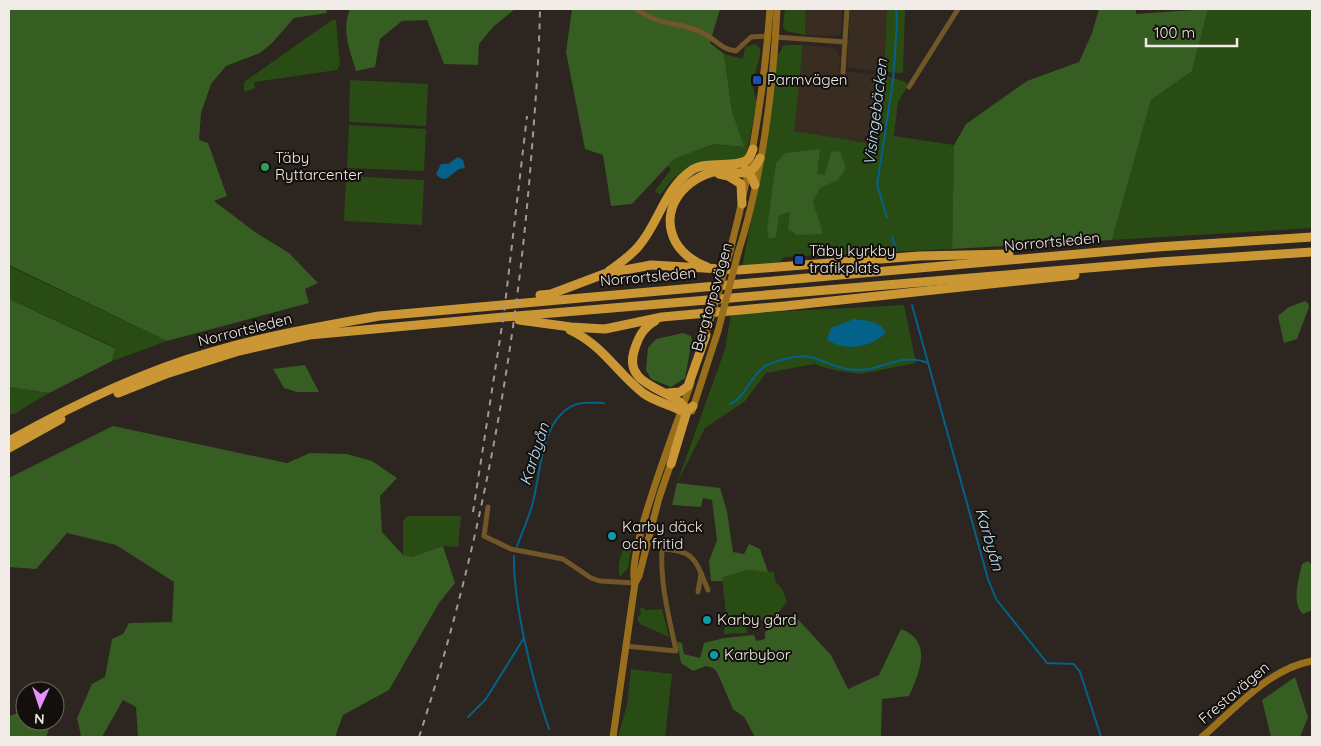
<svg xmlns="http://www.w3.org/2000/svg" width="1321" height="746" font-family="Quicksand,sans-serif">
<rect width="100%" height="100%" fill="#2d251f"/>
<g fill="#392d22">
<path d="M 806,9 L 842,9 L 841,32 L 837,36 L 805,35 Z"/>
<path d="M 850,9 L 887,9 L 884,72 L 847,67 Z"/>
<path d="M 803,45 L 835,48 L 841,59 L 838,71 L 883,75 L 875,144 L 793,131 Z"/>
</g>
<g fill="#294c15">
<path d="M 785,9 L 806,9 L 805,35 L 786,31 L 783,27 Z"/>
<path d="M 887,9 L 905,9 L 903,73 L 884,72 Z"/>
<path d="M 1208,9 L 1312,9 L 1312,228 L 1112,240 L 1151,100 L 1192,71 Z"/>
<path d="M 332,20 L 336,20 L 340,64 L 337,70 L 254,82 L 255,88 L 244,92 L 244,82 Z"/>
<path d="M 755,44 L 760,48 L 760,56 L 752,84 L 757,102 L 746,156 L 741,160 L 683,172 L 672,180 L 660,195 L 655,191 L 671,169 L 668,166 L 674,159 L 714,144 L 743,147 L 732,111 L 724,54 L 743,59 L 745,47 Z"/>
<path d="M 788,45 L 803,45 L 794,131 L 874,144 L 883,75 L 906,82 L 907,87 L 898,102 L 894,136 L 954,145 L 952,249 L 784,257 L 780,262 L 767,266 L 742,268 L 765,148 L 777,53 L 780,53 L 783,46 Z"/>
<path d="M 350,80 L 428,84 L 426,126 L 349,122 Z"/>
<path d="M 349,125 L 426,129 L 424,171 L 347,168 Z"/>
<path d="M 346,176 L 424,180 L 422,225 L 344,221 Z"/>
<path d="M 9,266 L 167,341 L 112,361 L 115,347 L 9,299 Z"/>
<path d="M 904,305 L 916,363 L 861,374 L 833,370 L 814,364 L 766,373 L 745,401 L 705,428 L 677,483 L 725,349 L 731,314 Z"/>
<path d="M 9,387 L 49,393 L 14,414 L 9,414 Z"/>
<path d="M 407,516 L 461,516 L 458,547 L 443,546 L 412,557 L 403,555 L 403,521 Z"/>
<path d="M 632,543 L 628,568 L 620,577 C 616,568 621,551 627,544 Z"/>
<path d="M 748,570 L 774,572 L 775,581 L 782,589 L 787,602 L 775,617 L 771,630 L 767,631 L 765,622 L 750,615 L 745,618 L 747,633 L 724,634 L 726,613 L 722,577 Z"/>
<path d="M 640,608 L 644,608 L 645,610 L 662,609 L 669,637 L 640,624 L 637,618 L 641,613 Z"/>
<path d="M 631,669 L 672,674 L 665,737 L 618,737 L 627,705 Z"/>
</g>
<g fill="#365d22">
<path d="M 9,9 L 326,9 L 327,13 L 294,18 L 272,43 L 260,53 L 226,66 L 211,84 L 201,113 L 199,140 L 208,143 L 227,196 L 214,201 L 255,232 L 289,253 L 318,283 L 305,289 L 309,303 L 167,341 L 9,265 Z"/>
<path d="M 350,9 L 515,9 L 493,27 L 479,44 L 478,65 L 444,64 L 427,20 L 402,21 L 380,39 L 375,67 L 356,71 C 350,50 341,30 350,9 Z"/>
<path d="M 572,9 L 720,9 L 710,43 L 724,54 L 732,111 L 744,147 L 714,144 L 674,159 L 632,204 L 611,206 L 603,155 L 585,149 L 566,52 Z"/>
<path d="M 1099,9 L 1136,9 L 1136,14 L 1208,9 L 1192,71 L 1151,100 L 1112,240 L 952,249 L 954,145 L 966,124 L 1027,81 L 1079,62 L 1092,33 Z"/>
<path d="M 820,149 L 817,174 L 825,175 L 831,152 L 840,151 L 846,168 L 838,180 L 820,188 L 813,201 C 815,212 822,224 822,234 L 797,235 L 788,229 L 790,212 L 779,215 L 776,237 L 769,239 L 767,228 L 776,163 L 785,153 Z"/>
<path d="M 9,299 L 115,348 L 112,361 L 49,393 L 9,387 Z"/>
<path d="M 1305,301 L 1308,303 L 1309,307 L 1297,339 L 1284,343 L 1278,316 L 1289,307 Z"/>
<path d="M 683,333 L 691,336 L 692,340 L 685,378 L 671,387 L 651,379 L 646,370 L 648,348 L 656,339 Z"/>
<path d="M 305,365 L 319,392 L 297,392 L 284,388 L 273,369 Z"/>
<path d="M 113,426 L 287,463 L 310,453 L 347,454 L 372,461 L 397,478 L 380,496 L 382,532 L 403,555 L 412,557 L 443,546 L 455,583 L 439,603 L 389,690 L 343,715 L 335,737 L 138,737 L 136,707 L 123,700 L 102,737 L 81,736 L 77,718 L 92,684 L 105,677 L 112,639 L 123,634 L 129,623 L 172,622 L 174,582 L 116,545 L 67,533 L 36,569 L 9,567 L 9,478 Z"/>
<path d="M 677,483 L 720,488 L 727,511 L 733,552 L 744,554 L 749,544 L 760,549 L 768,572 L 748,570 L 723,577 L 722,581 L 711,581 L 709,561 L 717,540 L 712,500 L 703,498 L 701,507 L 672,505 Z"/>
<path d="M 1308,561 L 1312,565 L 1312,610 L 1303,614 C 1291,603 1299,578 1302,564 Z"/>
<path d="M 794,615 L 831,655 L 848,689 L 879,675 L 901,629 C 933,641 920,672 909,696 L 882,699 L 881,737 L 755,737 L 744,717 L 733,709 L 717,672 L 713,668 L 706,666 L 693,671 L 681,663 L 677,642 L 682,643 L 684,654 L 700,658 L 704,643 L 724,638 L 754,635 L 756,641 L 765,639 L 765,632 Z"/>
<path d="M 1295,677 L 1308,717 L 1300,737 L 1271,737 L 1262,700 Z"/>
<path d="M 25,711 L 25,721 L 48,721 L 50,726 L 46,737 L 9,737 L 9,716 Z"/>
</g>
<g fill="#04628a">
<path d="M 458,157 L 463,160 L 465,168 L 459,169 L 446,179 L 440,178 L 436,174 L 441,164 L 448,164 Z"/>
<path d="M 854,319 C 866,321 879,320 886,333 C 868,348 847,352 827,340 L 831,328 Z"/>
</g>
<g fill="none" stroke-linecap="round" stroke-linejoin="round">
<g stroke="#04628a" stroke-width="2">
<path d="M 887,217 L 877,185 L 893,81 L 897,24 L 896,9"/>
<path d="M 892,236 L 896,250"/>
<path d="M 912,305 L 988,579 L 996,599 L 1047,663 L 1074,664 L 1080,672 L 1101,737"/>
<path d="M 730,404 C 747,397 751,372 769,364 C 780,360 798,354 810,357 C 832,363 843,373 869,369 C 890,365 906,354 928,363"/>
<path d="M 517,546 C 522,533 528,519 532,506 C 541,475 539,426 570,407 C 580,401 592,403 604,403"/>
<path d="M 514,556 C 513,604 533,683 549,729"/>
<path d="M 468,717 L 486,699 L 524,638"/>
</g>
<g stroke="#705628" stroke-width="5">
<path d="M 637,9 C 662,28 681,21 703,33 C 715,39 722,50 736,51 L 751,37 L 768,36"/>
<path d="M 775,37 L 845,42"/>
<path d="M 843,72 L 847,9"/>
<path d="M 909,87 L 958,9"/>
<path d="M 488,507 L 484,536 L 511,549 L 563,559 L 591,578 L 600,581 L 635,583"/>
<path d="M 698,592 L 701,574"/>
<path d="M 625,646 L 676,651 C 669,616 660,585 662,549 C 696,550 696,562 708,590"/>
</g>
<g stroke="#996f1c" stroke-width="7">
<path d="M 730,251 C 751,171 764,91 770,9"/>
<path d="M 738,253 C 763,175 773,90 777,9"/>
<path d="M 692,411 L 718,331"/>
<path d="M 635,583 C 625,553 679,420 691,383"/>
<path d="M 613,737 L 635,583 L 639,576 L 659,498 L 672,460"/>
<path d="M 1202,737 C 1235,709 1268,669 1312,661"/>
</g>
<g stroke="#cb9735" stroke-width="9">
<path d="M 745,169 L 749,172 L 755,185"/>
<path d="M 719,174 L 728,176 L 741,184 L 742,204"/>
<path d="M 707,267 C 694,262 682,254 675,241 C 659,208 685,177 718,171 C 728,169 738,176 748,172 C 755,169 757,164 760,158"/>
<path d="M 609,271 C 619,264 630,256 638,247 C 660,222 663,190 692,170 C 707,160 738,169 748,159 C 750,157 752,152 753,149"/>
<path d="M 540,295 L 551,294 L 604,274 L 651,265 L 739,270 L 919,256 L 1009,254"/>
<path d="M 519,320 L 571,327 L 605,329 L 662,317 L 785,306 L 1075,275"/>
<path d="M 655,321 C 644,327 639,336 635,348 C 620,389 675,387 687,411 L 671,464"/>
<path d="M 570,330 C 604,346 615,371 643,393 C 654,401 670,405 682,411 L 687,411 L 693,406"/>
<path d="M 118,393 L 166,374 L 239,351 L 309,335 L 504,317 L 1160,262 L 1312,252"/>
<path d="M 668,393 L 680,392 L 688,386 L 706,335"/>
<path d="M 9,441 C 73,405 140,372 211,352 C 266,336 322,326 379,316 L 1157,247 L 1312,237"/>
<path d="M 9,448 L 61,419"/>
</g>
<g stroke="#a09995" stroke-width="2" stroke-dasharray="6 6" stroke-linecap="butt">
<path d="M 473,512 L 504,313 L 527,116"/>
<path d="M 419,737 C 480,550 516,356 531,160 C 535,110 539,59 540,9"/>
</g>
<g stroke="#996f1c" stroke-width="7">
<path d="M 708,328 L 730,251"/>
<path d="M 718,331 L 738,253"/>
</g>
</g>
<g fill="#1a4fb4" stroke="#120f0c" stroke-width="2">
<rect x="752" y="75" width="10" height="10" rx="2.5"/>
<rect x="794" y="255" width="10" height="10" rx="2.5"/>
</g>
<circle fill="#2e9e5b" stroke="#120f0c" stroke-width="2" cx="265" cy="167" r="5"/>
<g fill="#0f9aa8" stroke="#120f0c" stroke-width="2">
<circle cx="612" cy="536" r="5"/>
<circle cx="707" cy="620" r="5"/>
<circle cx="714" cy="655" r="5"/>
</g>
<g text-anchor="middle" stroke-width="4" stroke-linejoin="round" paint-order="stroke">
<g font-size="15" fill="#f0ebe7" stroke="#120f0c" text-anchor="start">
<text x="767" y="85">Parmvägen</text>
<text x="275" y="163">Täby<tspan x="275" dy="17">Ryttarcenter</tspan></text>
<text x="809" y="256">Täby kyrkby<tspan x="809" dy="17">trafikplats</tspan></text>
<text x="622" y="532">Karby däck<tspan x="622" dy="17">och fritid</tspan></text>
<text x="717" y="625">Karby gård</text>
<text x="724" y="660">Karbybor</text>
</g>
<g font-size="15" fill="#f0ebe7" stroke="#120f0c">
<text transform="translate(1052 242) rotate(-5)" y="5">Norrortsleden</text>
<text transform="translate(648 277) rotate(-5)" y="5">Norrortsleden</text>
<text transform="translate(712 297) rotate(-74)" y="5">Bergtorpsvägen</text>
<text transform="translate(245 330) rotate(-14)" y="5">Norrortsleden</text>
<text transform="translate(1234 693) rotate(-40)" y="5">Frestavägen</text>
</g>
<g font-size="16" font-style="italic" fill="#bde3fa" stroke="#120f0c">
<text transform="translate(875 112) rotate(-83)" y="6">Visingebäcken</text>
<text transform="translate(534 454) rotate(-72)" y="6">Karbyån</text>
<text transform="translate(990 539) rotate(74)" y="6">Karbyån</text>
</g>
</g>
<rect width="1321" height="746" fill="none" stroke="#f0ebe7" stroke-width="20"/>
<g transform="translate(40 706) rotate(183)"><circle r="24" fill="#120f0c" stroke="#6b6764"/>
<path d="M0-4L9 19L0 12L-9 19Z" fill="#e88eff"/>
<text y="-8" font-size="14" font-weight="bold" text-anchor="middle" fill="#f0ebe7">N</text>
</g>
<path d="M1146 38v8h91v-8" fill="none" stroke="#f0ebe7" stroke-width="2.5"/>
<text x="1154" y="38" font-size="15" fill="#f0ebe7" stroke="#120f0c" stroke-width="4" paint-order="stroke">100 m</text>
</svg>
